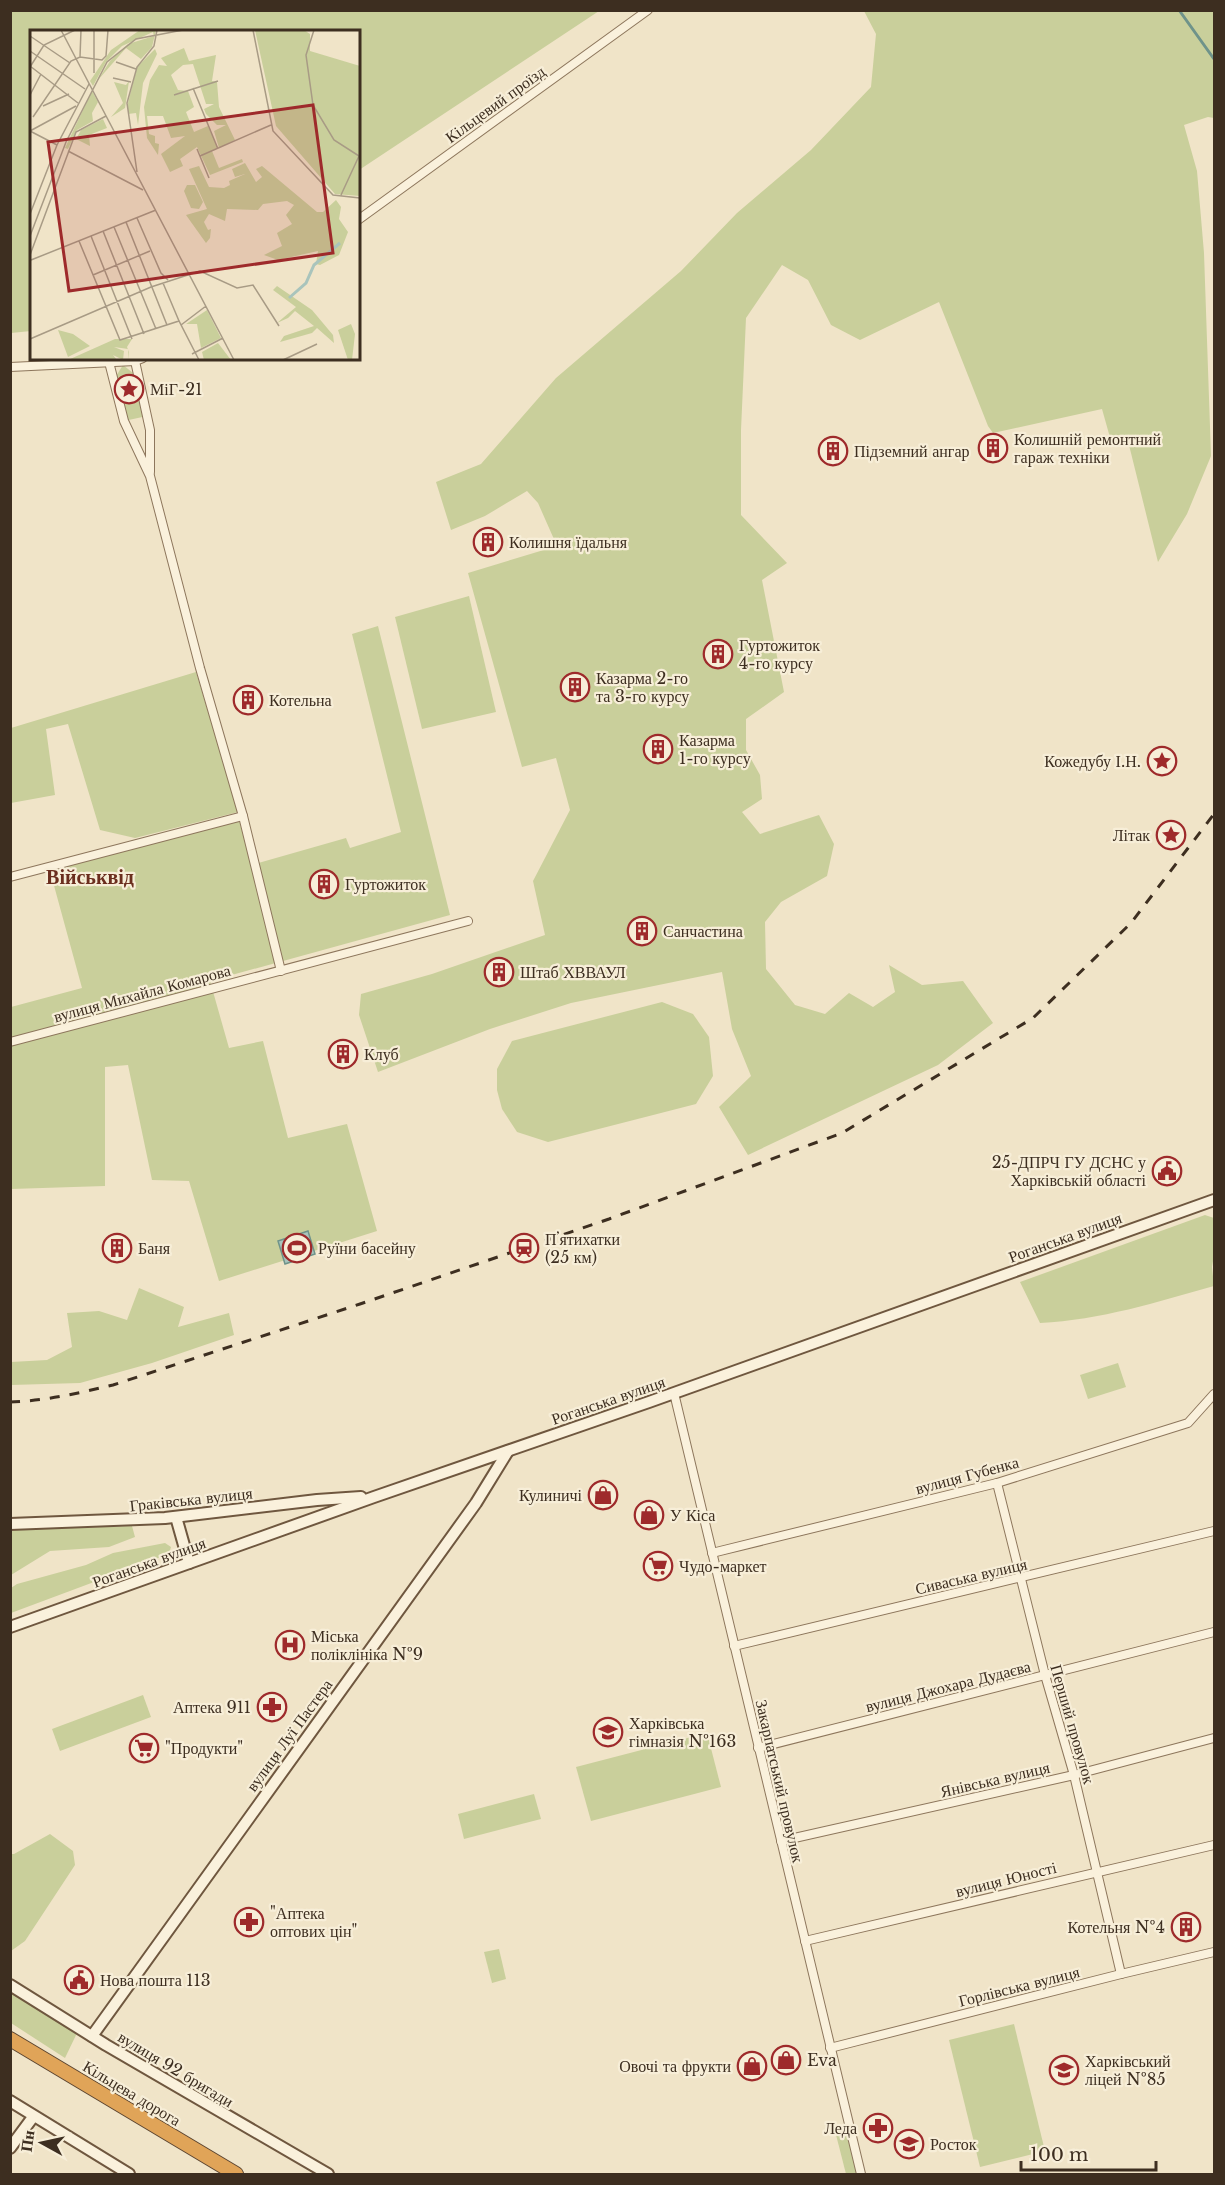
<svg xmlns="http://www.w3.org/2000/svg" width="1225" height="2185" font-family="'Libre Baskerville',serif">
<rect width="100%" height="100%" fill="#f0e4c8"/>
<g fill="#c9cf9b">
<path d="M 11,10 L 599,10 L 599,11 L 359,170 L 358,32 L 32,32 L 31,331 L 11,333 Z"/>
<path d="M 864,11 L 1214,11 L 1214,118 L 1208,117 L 1184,125 L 1197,171 L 1204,253 L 1211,456 L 1187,514 L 1158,562 L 1129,445 L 1111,441 L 1102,409 L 993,433 L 988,426 L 939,302 L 860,340 L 831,325 L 808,280 L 782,265 L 746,318 L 741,430 L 741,515 L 787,563 L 762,580 L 784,692 L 746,719 L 746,750 L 760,775 L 762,799 L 742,812 L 760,834 L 819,815 L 834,844 L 827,876 L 781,902 L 765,922 L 766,969 L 795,1005 L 825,1014 L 849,993 L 873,1007 L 895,992 L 889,965 L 922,985 L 963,981 L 993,1023 L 938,1065 L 748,1155 L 719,1107 L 751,1076 L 732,1029 L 722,972 L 571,1003 L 490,1029 L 378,1072 L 359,1015 L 361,994 L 432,974 L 545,935 L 533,881 L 570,810 L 556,758 L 522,767 L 468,573 L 557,546 L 538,503 L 527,491 L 485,516 L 451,530 L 436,482 L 481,464 L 556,378 L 681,271 L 737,213 L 811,150 L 871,87 L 876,34 Z"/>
<path d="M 123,365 L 138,377 L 147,416 L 124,421 L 113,381 Z"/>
<path d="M 469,596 L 496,712 L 422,729 L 395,617 Z"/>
<path d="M 378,626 L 450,915 L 210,981 L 229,1048 L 263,1041 L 288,1138 L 347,1124 L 377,1231 L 219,1281 L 189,1181 L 152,1180 L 128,1065 L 105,1067 L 105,1186 L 11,1189 L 11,1007 L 82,988 L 50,871 L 239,820 L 251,865 L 346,838 L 350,848 L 401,832 L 352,634 Z"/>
<path d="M 196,672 L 238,812 L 135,838 L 100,830 L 68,724 L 46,729 L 55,795 L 11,803 L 11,728 Z"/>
<path d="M 662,1002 L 693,1014 L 709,1037 L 713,1076 L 696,1104 L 548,1142 L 517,1132 L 502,1109 L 497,1090 L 497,1069 L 512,1041 Z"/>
<path d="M 1205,1215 L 1214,1218 L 1214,1255 L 1212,1267 L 1214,1286 C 1157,1302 1101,1320 1040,1323 L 1020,1282 Z"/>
<path d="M 139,1288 L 184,1307 L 178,1327 L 229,1313 L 234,1335 L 152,1363 L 80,1383 L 11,1385 L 11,1362 L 47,1360 L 72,1347 L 67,1313 L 99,1311 L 127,1320 Z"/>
<path d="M 1118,1363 L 1126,1387 L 1088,1399 L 1080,1375 Z"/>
<path d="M 132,1526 L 135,1537 L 109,1547 L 50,1551 L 11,1575 L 11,1530 Z"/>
<path d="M 165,1543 L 171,1547 L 169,1554 L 11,1613 L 11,1588 L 17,1584 L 86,1565 L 113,1553 Z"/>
<path d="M 143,1695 L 151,1717 L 60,1751 L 52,1729 Z"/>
<path d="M 707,1733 L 721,1787 L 591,1821 L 576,1767 Z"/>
<path d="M 534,1794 L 541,1819 L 464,1839 L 458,1814 Z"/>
<path d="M 50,1834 L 73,1851 L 75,1865 L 25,1941 L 11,1951 L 11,1854 L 14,1854 Z"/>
<path d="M 499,1949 L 506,1979 L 492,1983 L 484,1952 Z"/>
<path d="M 10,1988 L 77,2033 L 65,2058 L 11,2023 Z"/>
<path d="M 1014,2024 L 1045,2151 L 980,2167 L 949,2040 Z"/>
<path d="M 849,2123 L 861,2174 L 846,2174 L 834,2127 Z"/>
</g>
<path fill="#a9c4bc" stroke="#6f938a" stroke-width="1.5" d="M 308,1231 L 315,1254 L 285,1264 L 278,1241 Z"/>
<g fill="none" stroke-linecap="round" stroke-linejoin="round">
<path stroke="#6f938a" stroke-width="3" d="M 1179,10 L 1214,59"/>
<g stroke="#8d765c" stroke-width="10">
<g id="street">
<path d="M 358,220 L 648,10"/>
<path d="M 135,361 L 150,430 L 150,472"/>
<path d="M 109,362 L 124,421 L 150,476 L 200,668 L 243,816 L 281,971"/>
<path d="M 10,367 L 135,361 L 143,358"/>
<path d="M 10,877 L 243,816"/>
<path d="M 10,1042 L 468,921"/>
<path d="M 674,1393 L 861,2174"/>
<path d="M 997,1483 L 1045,1675 L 1074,1775 L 1121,1974"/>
<path d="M 712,1553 L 997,1483 L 1188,1423 L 1214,1394"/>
<path d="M 734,1646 L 1214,1531"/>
<path d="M 758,1748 L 1214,1632"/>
<path d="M 781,1841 L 1074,1775 L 1214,1738"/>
<path d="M 805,1941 L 1214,1845"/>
<path d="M 830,2048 L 1121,1974 L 1214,1952"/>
</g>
</g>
<g stroke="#6f573f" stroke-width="14">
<g id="secondary">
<path d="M 176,1517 L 189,1563"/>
<path d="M 10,1524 L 165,1518 L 317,1500 L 361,1497"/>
<path d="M 10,1627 L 374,1497 L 649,1402 L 1214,1200"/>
<path d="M 10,1985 L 106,2045 L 328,2174"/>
<path d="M 92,2036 L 476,1503 L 508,1451"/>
<path d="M 10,2101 L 129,2174"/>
<path d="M 10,2148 L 33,2117"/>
</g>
</g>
<g stroke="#5b4430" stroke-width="16">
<path id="highway" d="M 10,2039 L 236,2174"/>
</g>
<use href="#street" stroke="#faf1dc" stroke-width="8"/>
<use href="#secondary" stroke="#faf1dc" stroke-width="10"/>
<use href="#highway" stroke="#e0a458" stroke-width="14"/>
<path stroke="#3d2e20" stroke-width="3" stroke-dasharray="10 10" stroke-linecap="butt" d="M 10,1402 C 45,1401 79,1393 113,1385 L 360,1304 L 609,1219 L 842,1133 L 1033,1018 L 1131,923 L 1214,814"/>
</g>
<defs>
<g id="sight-ring" transform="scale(1.5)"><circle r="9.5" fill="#f7eed8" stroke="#9e2a2b" stroke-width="1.5"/><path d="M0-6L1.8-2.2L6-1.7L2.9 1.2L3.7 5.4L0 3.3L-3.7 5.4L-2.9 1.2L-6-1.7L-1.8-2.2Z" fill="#9e2a2b"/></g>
<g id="building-ring" transform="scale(1.5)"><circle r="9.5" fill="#f7eed8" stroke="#9e2a2b" stroke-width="1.5"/><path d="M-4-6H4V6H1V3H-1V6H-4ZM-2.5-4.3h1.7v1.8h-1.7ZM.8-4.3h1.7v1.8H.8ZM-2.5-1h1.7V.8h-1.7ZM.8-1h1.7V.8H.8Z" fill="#9e2a2b"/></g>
<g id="civic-ring" transform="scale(1.5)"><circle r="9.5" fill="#f7eed8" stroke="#9e2a2b" stroke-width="1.5"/><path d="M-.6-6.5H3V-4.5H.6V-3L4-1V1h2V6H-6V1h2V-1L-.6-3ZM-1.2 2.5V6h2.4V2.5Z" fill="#9e2a2b"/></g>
<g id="stadium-ring" transform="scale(1.5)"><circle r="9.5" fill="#f7eed8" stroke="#9e2a2b" stroke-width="1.5"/><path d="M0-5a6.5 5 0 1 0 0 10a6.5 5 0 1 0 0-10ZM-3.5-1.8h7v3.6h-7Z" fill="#9e2a2b"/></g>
<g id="station-ring" transform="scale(1.5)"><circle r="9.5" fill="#f7eed8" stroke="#9e2a2b" stroke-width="1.5"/><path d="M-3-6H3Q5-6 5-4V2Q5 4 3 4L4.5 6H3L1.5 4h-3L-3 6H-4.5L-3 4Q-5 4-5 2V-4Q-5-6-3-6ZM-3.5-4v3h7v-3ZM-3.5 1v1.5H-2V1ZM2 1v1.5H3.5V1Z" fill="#9e2a2b"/></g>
<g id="shop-ring" transform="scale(1.5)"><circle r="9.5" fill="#f7eed8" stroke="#9e2a2b" stroke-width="1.5"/><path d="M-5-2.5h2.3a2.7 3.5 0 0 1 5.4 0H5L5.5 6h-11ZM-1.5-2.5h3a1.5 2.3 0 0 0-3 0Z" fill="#9e2a2b"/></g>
<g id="supermarket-ring" transform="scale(1.5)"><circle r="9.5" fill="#f7eed8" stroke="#9e2a2b" stroke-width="1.5"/><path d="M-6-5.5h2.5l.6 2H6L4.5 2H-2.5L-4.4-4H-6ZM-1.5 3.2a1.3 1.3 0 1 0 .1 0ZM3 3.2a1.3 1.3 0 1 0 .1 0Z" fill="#9e2a2b"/></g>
<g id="hospital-ring" transform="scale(1.5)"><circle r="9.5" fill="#f7eed8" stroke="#9e2a2b" stroke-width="1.5"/><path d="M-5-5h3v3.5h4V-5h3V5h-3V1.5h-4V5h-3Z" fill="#9e2a2b"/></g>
<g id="pharmacy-ring" transform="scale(1.5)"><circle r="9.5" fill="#f7eed8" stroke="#9e2a2b" stroke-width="1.5"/><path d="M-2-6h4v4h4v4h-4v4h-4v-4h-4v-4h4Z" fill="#9e2a2b"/></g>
<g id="school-ring" transform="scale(1.5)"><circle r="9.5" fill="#f7eed8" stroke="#9e2a2b" stroke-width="1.5"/><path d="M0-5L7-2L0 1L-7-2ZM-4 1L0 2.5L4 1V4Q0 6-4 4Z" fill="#9e2a2b"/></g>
</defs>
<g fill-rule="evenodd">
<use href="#sight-ring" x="129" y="389"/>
<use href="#building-ring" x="993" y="448"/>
<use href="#building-ring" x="833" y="451"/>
<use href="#building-ring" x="488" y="542"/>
<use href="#building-ring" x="718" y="654"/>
<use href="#building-ring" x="575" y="687"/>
<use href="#building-ring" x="248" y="700"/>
<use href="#building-ring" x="658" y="749"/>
<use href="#sight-ring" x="1162" y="761"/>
<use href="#sight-ring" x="1171" y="835"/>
<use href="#building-ring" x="324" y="884"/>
<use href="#building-ring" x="642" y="931"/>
<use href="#building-ring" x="499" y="972"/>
<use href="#building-ring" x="343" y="1054"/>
<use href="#civic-ring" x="1167" y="1171"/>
<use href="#building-ring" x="117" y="1248"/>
<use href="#stadium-ring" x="297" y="1248"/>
<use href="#station-ring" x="524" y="1248"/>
<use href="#shop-ring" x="603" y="1495"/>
<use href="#shop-ring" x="649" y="1515"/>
<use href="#supermarket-ring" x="658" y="1566"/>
<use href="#hospital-ring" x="290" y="1645"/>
<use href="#pharmacy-ring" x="272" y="1707"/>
<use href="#school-ring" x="608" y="1732"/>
<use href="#supermarket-ring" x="144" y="1748"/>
<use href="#pharmacy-ring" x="249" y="1922"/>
<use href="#building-ring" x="1186" y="1927"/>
<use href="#civic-ring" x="79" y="1980"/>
<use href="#shop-ring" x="786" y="2060"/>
<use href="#shop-ring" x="752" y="2066"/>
<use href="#school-ring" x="1064" y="2070"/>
<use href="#pharmacy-ring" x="878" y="2128"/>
<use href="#school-ring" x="909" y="2144"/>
</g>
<g text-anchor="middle" stroke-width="4.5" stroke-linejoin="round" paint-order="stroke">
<g font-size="16" fill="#3d2e20" stroke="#f7eed8">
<text transform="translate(495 104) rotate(-36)" y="6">Кільцевий проїзд</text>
<text transform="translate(142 993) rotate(-15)" y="6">вулиця Михайла Комарова</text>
<text transform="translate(1065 1237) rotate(-20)" y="6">Роганська вулиця</text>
<text transform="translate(608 1400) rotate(-19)" y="6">Роганська вулиця</text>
<text transform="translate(967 1475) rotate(-15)" y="6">вулиця Губенка</text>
<text transform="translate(191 1499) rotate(-6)" y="6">Граківська вулиця</text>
<text transform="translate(149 1562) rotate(-20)" y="6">Роганська вулиця</text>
<text transform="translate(971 1576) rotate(-13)" y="6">Сиваська вулиця</text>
<text transform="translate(948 1686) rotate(-14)" y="6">вулиця Джохара Дудаєва</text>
<text transform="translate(1073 1724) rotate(74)" y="6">Перший провулок</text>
<text transform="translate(289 1735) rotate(-54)" y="6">вулиця Луї Пастера</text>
<text transform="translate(995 1779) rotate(-13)" y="6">Янівська вулиця</text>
<text transform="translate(780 1781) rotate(77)" y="6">Закарпатський провулок</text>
<text transform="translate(1006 1879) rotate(-14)" y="6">вулиця Юності</text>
<text transform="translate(1019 1986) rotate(-14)" y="6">Горлівська вулиця</text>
<text transform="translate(176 2069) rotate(31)" y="6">вулиця 92 бригади</text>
<text transform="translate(132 2093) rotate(31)" y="6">Кільцева дорога</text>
</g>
<g font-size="16" fill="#3d2e20" stroke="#f7eed8" text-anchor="start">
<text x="150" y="395">МіГ-21</text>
<text x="1014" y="445">Колишній ремонтний<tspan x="1014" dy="18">гараж техніки</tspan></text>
<text x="854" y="457">Підземний ангар</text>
<text x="509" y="548">Колишня їдальня</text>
<text x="739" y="651">Гуртожиток<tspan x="739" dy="18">4-го курсу</tspan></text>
<text x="596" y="684">Казарма 2-го<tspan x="596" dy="18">та 3-го курсу</tspan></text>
<text x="269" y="706">Котельна</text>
<text x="679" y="746">Казарма<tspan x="679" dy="18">1-го курсу</tspan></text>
<text x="1141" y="767" text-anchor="end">Кожедубу І.Н.</text>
<text x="1150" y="841" text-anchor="end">Літак</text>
<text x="345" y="890">Гуртожиток</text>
<text x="663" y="937">Санчастина</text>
<text x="520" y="978">Штаб ХВВАУЛ</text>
<text x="364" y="1060">Клуб</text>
<text x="1146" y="1168" text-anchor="end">25-ДПРЧ ГУ ДСНС у<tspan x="1146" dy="18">Харківській області</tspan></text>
<text x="545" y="1245">Пʼятихатки<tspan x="545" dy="18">(25 км)</tspan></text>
<text x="138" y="1254">Баня</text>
<text x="318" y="1254">Руїни басейну</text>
<text x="582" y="1501" text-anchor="end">Кулиничі</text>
<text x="670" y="1521">У Кіса</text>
<text x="679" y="1572">Чудо-маркет</text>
<text x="311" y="1642">Міська<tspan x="311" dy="18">поліклініка №9</tspan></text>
<text x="251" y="1713" text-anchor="end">Аптека 911</text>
<text x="629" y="1729">Харківська<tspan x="629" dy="18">гімназія №163</tspan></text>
<text x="165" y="1754">"Продукти"</text>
<text x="270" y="1919">"Аптека<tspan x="270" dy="18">оптових цін"</tspan></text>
<text x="1165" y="1933" text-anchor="end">Котельня №4</text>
<text x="100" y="1986">Нова пошта 113</text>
<text x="807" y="2066">Eva</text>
<text x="1085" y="2067">Харківський<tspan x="1085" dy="18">ліцей №85</tspan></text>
<text x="731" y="2072" text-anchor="end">Овочі та фрукти</text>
<text x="857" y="2134" text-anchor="end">Леда</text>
<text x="930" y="2150">Росток</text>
</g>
<g font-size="20" font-weight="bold" fill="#6b2e1e" stroke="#f7eed8">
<text x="90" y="884">Військвід</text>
</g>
</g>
<g transform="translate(30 30)">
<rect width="330" height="330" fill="#f0e4c8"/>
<path d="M 110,0 L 126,0 L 122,17 L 111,29 L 96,18 L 68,50 L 80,31 L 98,14 L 124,6 L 123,2 L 92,16 L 76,32 L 63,56 L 60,51 L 81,20 ZM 225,0 L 274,0 L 280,4 L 280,21 L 330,36 L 330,166 L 305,164 L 246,96 ZM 154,18 L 159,31 L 186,25 L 182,51 L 187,52 L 189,77 L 205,110 L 189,118 L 184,101 L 196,95 L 187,95 L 176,84 L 174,79 L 184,74 L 176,74 L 163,34 L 153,35 L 141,45 L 148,60 L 158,61 L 164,77 L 156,82 L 164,102 L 178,96 L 188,118 L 182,121 L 189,138 L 212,129 L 213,132 L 180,145 L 167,117 L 150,129 L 153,136 L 140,142 L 131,124 L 155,106 L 141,108 L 133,86 L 117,86 L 119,104 L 125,106 L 125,113 L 129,114 L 128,125 L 117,108 L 114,77 L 120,50 L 129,35 L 137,36 L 131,28 ZM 125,19 L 127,24 L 113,53 L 108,95 L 106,83 L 98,84 L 98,73 L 107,37 ZM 99,51 L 95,78 L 81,87 L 93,73 L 84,52 L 96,55 ZM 62,61 L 68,72 L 62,83 L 63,91 L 47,100 L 38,119 L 35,118 ZM 73,89 L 77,98 L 59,105 L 60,116 L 46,109 L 51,100 ZM 215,133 L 226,152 L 232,147 L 226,139 L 232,136 L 287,182 L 293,182 L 306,170 L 311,177 L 309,189 L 318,202 L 309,225 L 290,235 L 286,234 L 288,221 L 248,230 L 234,225 L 252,216 L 247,203 L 262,194 L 256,185 L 264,175 L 257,171 L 233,174 L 228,180 L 197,179 L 195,191 L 179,184 L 174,192 L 178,200 L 181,199 L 180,208 L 176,213 L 156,185 L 177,179 L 159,139 L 169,136 L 179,157 L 194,158 L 200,155 L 199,151 L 215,144 L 205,147 L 202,139 ZM 157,155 L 165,155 L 173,172 L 169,179 L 161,178 L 154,161 ZM 247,256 L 282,280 L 303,305 L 304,313 L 287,298 L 282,303 L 250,312 L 254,306 L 284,296 L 265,281 L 258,288 L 247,293 L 266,277 L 243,260 ZM 177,280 L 191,308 L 171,318 L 167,294 L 156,294 ZM 321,294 L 325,304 L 322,330 L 318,330 L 308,300 ZM 28,300 L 43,304 L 60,316 L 38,327 ZM 85,309 L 102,309 L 97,317 L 99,322 L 99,330 L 98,319 L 84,317 L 94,321 L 93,330 L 83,325 L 87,330 L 38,330 ZM 188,313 L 201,330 L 174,330 L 172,322 Z" fill="#c9cf9b"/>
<path fill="none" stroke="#a9c4bc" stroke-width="3" d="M 259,268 L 276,253 L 284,235 L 310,213"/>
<path fill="none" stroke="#a89b85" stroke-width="1.5" d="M 31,0 L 204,330M 223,0 L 243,101 L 303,165 L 330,168M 284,0 L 276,25 L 283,75 L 304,110 L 329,126M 0,6 L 40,33M 0,21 L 55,59M 50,27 L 51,0M 86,32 L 106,39M 0,36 L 48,73M 0,37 L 14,15 L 45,0M 64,43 L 64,0M 83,48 L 101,52M 163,58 L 188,119M 0,65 L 11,44M 144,65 L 188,51M 13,76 L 39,64M 3,87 L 41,31 L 50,27 L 72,30 L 76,26 L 78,0M 0,101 L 46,76M 0,101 L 27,115M 167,119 L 179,148M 38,121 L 113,160M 170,126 L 241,95M 107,142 L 97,73 L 107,37 L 124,16 L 127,0M 311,165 L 329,126M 0,184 L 27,115 L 59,54M 107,188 L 131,243 L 138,250M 96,192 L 137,295M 84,197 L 126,299M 73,201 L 114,304M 0,206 L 36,112 L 77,32 L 106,9 L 153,0M 61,206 L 102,309M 49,211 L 90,310 L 149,291 L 169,330M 0,225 L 46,102 L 76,86M 1,230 L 126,180M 63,245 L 120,221M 133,253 L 149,291M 151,295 L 176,276M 0,309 L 121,257 L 170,241 L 207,258 L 223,255 L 249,296M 162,324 L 193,308M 253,330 L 287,314"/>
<path fill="#9e2a2b" fill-opacity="0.15" stroke="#9e2a2b" stroke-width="3" d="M 283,75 L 303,223 L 39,261 L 18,112 Z"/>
<rect width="330" height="330" fill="none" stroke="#3d2e20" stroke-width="3"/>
</g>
<rect width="1225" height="2185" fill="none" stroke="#3d2e20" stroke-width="24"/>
<g transform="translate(42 2143) rotate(278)" stroke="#f7eed8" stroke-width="4.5" paint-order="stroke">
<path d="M0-4.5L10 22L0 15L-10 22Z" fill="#3d2e20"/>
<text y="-9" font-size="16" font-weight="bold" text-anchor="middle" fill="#3d2e20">Пн</text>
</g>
<path d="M1021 2161v9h135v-9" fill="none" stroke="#3d2e20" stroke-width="3"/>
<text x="1030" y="2161" font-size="18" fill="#3d2e20" stroke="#f7eed8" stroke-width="4.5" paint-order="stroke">100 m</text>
</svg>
